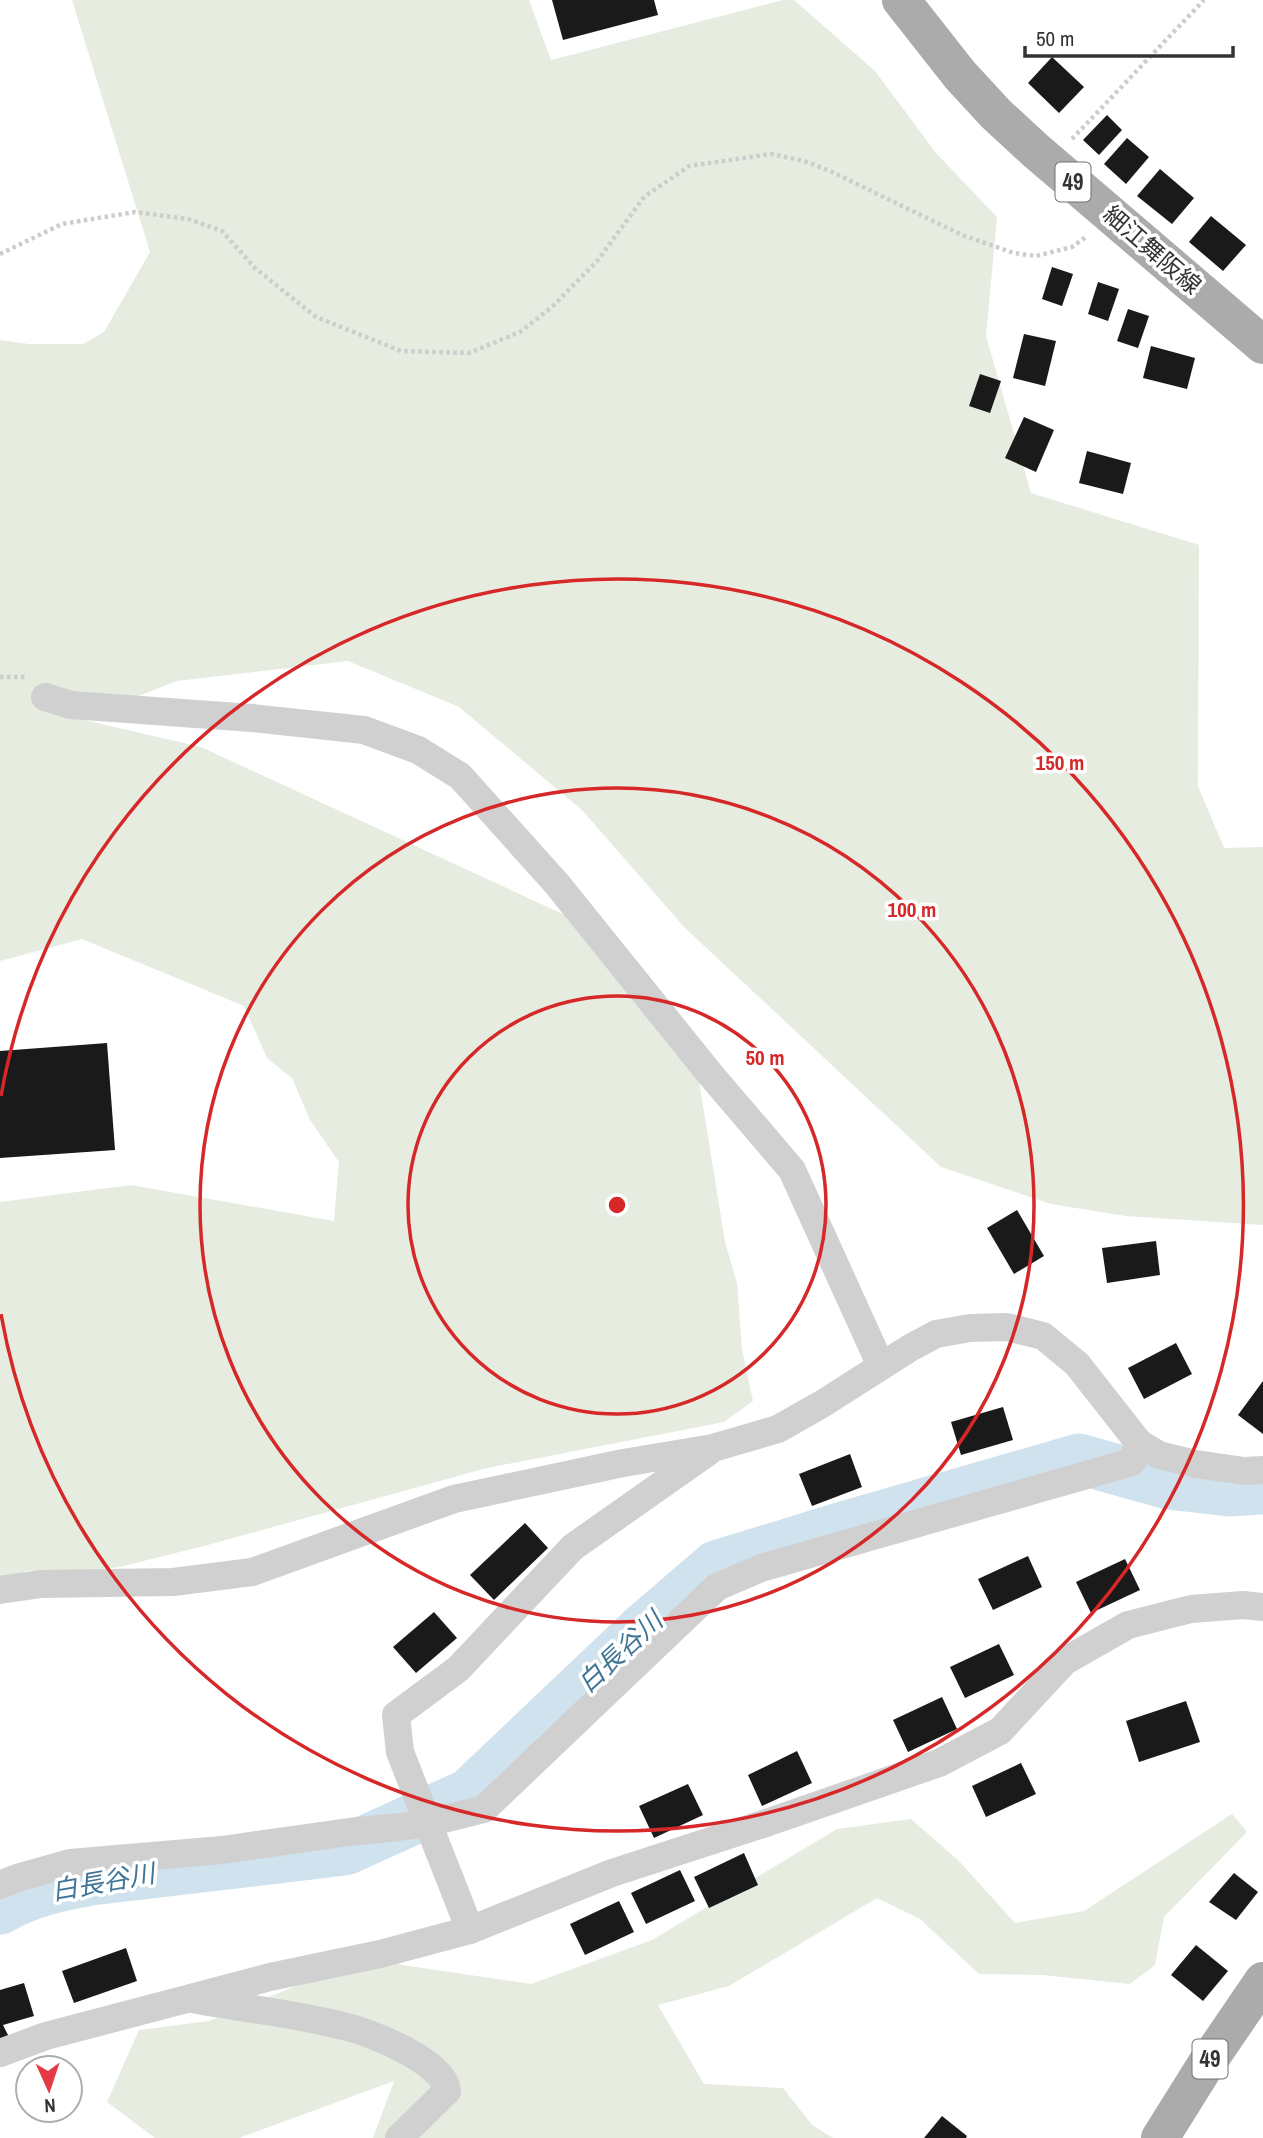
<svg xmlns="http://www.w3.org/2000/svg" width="1263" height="2138" font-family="'Archivo Narrow','Noto Sans JP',sans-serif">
<rect width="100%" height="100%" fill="#fff"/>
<g fill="#e6ecdf">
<path d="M 72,0 L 529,0 L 551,60 L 783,0 L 794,0 L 875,71 L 936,153 L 997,217 L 986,336 L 1031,493 L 1199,545 L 1198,786 L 1224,848 L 1263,847 L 1263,1225 L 1126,1216 L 1051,1204 L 941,1167 L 684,927 L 583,811 L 459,707 L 348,661 L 177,681 L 80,719 L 201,747 L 578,921 L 696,1062 L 725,1242 L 737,1283 L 742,1349 L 753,1401 L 724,1422 L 487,1468 L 204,1546 L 119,1567 L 60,1574 L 26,1571 L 0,1588 L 0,1202 L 131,1185 L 334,1221 L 339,1162 L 310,1120 L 292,1078 L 267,1058 L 244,1006 L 82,939 L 0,961 L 0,340 L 29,344 L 83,344 L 104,332 L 150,252 Z"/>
<path d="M 1232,1814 L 1247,1832 L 1164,1917 L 1155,1965 L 1130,1984 L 1042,1975 L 979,1974 L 920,1919 L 877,1898 L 729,1986 L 658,2005 L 704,2084 L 783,2088 L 812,2125 L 833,2138 L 373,2138 L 394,2081 L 239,2138 L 155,2138 L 107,2102 L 139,2030 L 209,2021 L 363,1959 L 531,1984 L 652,1940 L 837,1829 L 911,1819 L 958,1860 L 1015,1923 L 1084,1911 Z"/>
</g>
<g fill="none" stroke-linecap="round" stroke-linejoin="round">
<path stroke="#cfe2ee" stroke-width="51" d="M 0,1909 C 28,1892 59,1886 91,1880 L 345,1850 L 469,1794 L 645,1627 L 716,1566 L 840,1528 L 1079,1459 L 1168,1484 L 1229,1491 L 1263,1489"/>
</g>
<g fill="#1a1a1a">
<path d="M 552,0 L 654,0 L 658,15 L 563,40 Z"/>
<path d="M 1052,57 L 1084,87 L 1059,113 L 1028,83 Z"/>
<path d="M 1107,115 L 1122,130 L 1099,155 L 1083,140 Z"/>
<path d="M 1127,138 L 1149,157 L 1126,184 L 1104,164 Z"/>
<path d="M 1160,169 L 1194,198 L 1172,224 L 1137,196 Z"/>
<path d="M 1211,216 L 1246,245 L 1223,271 L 1189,242 Z"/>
<path d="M 1052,267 L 1073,274 L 1062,306 L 1042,299 Z"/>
<path d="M 1098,282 L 1119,289 L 1108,321 L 1088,314 Z"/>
<path d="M 1128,309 L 1149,316 L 1138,348 L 1117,341 Z"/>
<path d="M 1024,334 L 1056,341 L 1045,386 L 1013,378 Z"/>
<path d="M 1151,346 L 1195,358 L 1187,389 L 1143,378 Z"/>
<path d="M 980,374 L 1001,381 L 990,413 L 969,406 Z"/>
<path d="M 1024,417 L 1054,430 L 1036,472 L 1005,458 Z"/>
<path d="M 1087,451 L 1131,463 L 1123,494 L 1079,483 Z"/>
<path d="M 107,1043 L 115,1150 L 0,1158 L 0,1051 Z"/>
<path d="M 1017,1210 L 1044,1256 L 1014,1274 L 987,1228 Z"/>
<path d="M 1156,1241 L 1160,1275 L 1107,1283 L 1102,1248 Z"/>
<path d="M 1176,1343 L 1192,1374 L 1144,1399 L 1128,1368 Z"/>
<path d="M 1263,1381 L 1263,1434 L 1238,1415 Z"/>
<path d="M 1003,1407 L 1013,1440 L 961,1455 L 951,1422 Z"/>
<path d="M 850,1454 L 862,1487 L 812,1506 L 799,1474 Z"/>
<path d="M 525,1523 L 548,1548 L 494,1600 L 470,1575 Z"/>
<path d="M 1028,1556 L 1042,1587 L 993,1610 L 978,1579 Z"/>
<path d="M 1125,1559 L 1140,1590 L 1091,1613 L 1076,1582 Z"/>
<path d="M 434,1612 L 457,1638 L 416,1673 L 393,1647 Z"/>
<path d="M 999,1644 L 1014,1675 L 965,1698 L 950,1667 Z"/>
<path d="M 942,1697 L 957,1729 L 908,1752 L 893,1720 Z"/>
<path d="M 1186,1701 L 1200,1742 L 1139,1762 L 1126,1721 Z"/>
<path d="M 797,1751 L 812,1783 L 762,1806 L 748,1775 Z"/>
<path d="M 1021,1763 L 1036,1794 L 986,1817 L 972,1786 Z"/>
<path d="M 688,1784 L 703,1815 L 654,1838 L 639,1806 Z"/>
<path d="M 744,1853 L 758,1885 L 709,1908 L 694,1877 Z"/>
<path d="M 680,1870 L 695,1901 L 646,1924 L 631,1893 Z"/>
<path d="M 1234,1873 L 1258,1892 L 1236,1920 L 1209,1902 Z"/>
<path d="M 619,1901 L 634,1932 L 585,1955 L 570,1924 Z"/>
<path d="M 1196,1945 L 1228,1971 L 1203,2001 L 1171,1975 Z"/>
<path d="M 126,1948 L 137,1981 L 74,2003 L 62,1971 Z"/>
<path d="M 24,1983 L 34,2016 L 3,2025 L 9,2037 L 0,2040 L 0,1990 Z"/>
<path d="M 942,2116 L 967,2136 L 966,2138 L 924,2138 Z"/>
</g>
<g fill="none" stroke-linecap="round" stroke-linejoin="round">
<g stroke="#cdcdcd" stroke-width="4.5" stroke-dasharray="3.5 3.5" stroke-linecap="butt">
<path d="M 1072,139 L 1204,0"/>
<path d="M 0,254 L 62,224 L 135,212 L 188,219 L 222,231 L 255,268 L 316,317 L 401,351 L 469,353 L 520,332 L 553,306 L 598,260 L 644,197 L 689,166 L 771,154 L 804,161 L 828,170 L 962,235 L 1014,253 L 1036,256 L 1072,247 L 1087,236"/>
<path d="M 0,677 L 25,677 L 26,679"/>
</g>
<g stroke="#d0d0d0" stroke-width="28">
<path d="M 45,697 L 71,705 L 252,718 L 364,730 L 418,750 L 460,776 L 557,884 L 710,1074 L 792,1170 L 881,1366"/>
<path d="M 0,1590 L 41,1584 L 173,1582 L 252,1572 L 454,1499 L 623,1463 L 713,1448 L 778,1429 L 822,1404 L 910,1348 L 936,1334 L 970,1328 L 1007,1327 L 1043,1336 L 1077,1364 L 1139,1443 L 1159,1455 L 1196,1464 L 1244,1471 L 1263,1470"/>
<path d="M 0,1885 L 17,1878 L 70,1863 L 222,1850 L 349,1832 L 399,1827 L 428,1823 L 484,1809 L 717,1587 L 761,1568 L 1132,1462 L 1139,1443"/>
<path d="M 470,1930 L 400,1752 L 396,1715 L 458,1669 L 573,1547 L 708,1452"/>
<path d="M 197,2000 C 247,2009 298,2014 347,2027 C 372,2033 445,2062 447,2091 L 399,2138"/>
<path d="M 0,2053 L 46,2036 L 270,1977 L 380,1954 L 470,1930 L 612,1873 L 769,1822 L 939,1763 L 1000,1731 L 1065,1661 L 1128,1625 L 1191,1609 L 1243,1605 L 1263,1607"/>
</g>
<g stroke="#ababab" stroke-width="38">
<path d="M 901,0 L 960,75 L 996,114 L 1035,150 L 1263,345"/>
<path d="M 1160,2138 L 1205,2066 L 1263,1981"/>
</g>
</g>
<g fill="none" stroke="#d62828" stroke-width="3.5">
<circle cx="617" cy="1205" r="209"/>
<circle cx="617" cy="1205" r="417"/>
<path d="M1 1096A626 626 0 1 1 1 1314"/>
</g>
<g text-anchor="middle" stroke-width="7" stroke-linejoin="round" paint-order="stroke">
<g fill="#fff" stroke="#707070" stroke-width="2">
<rect x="1055.5" y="162.5" width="35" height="39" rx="5"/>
<rect x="1192.5" y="2039.5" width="35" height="39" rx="5"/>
</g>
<g font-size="23" font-weight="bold" fill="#333">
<text x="1073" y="190">49</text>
<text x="1210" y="2067">49</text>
</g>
<g font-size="24" fill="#333" stroke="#fff">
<text transform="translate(1152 250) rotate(41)" y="8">細江舞阪線</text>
</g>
<g font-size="26" font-style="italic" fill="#3f7597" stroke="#fff">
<text transform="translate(620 1652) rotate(-43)" y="9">白長谷川</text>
<text transform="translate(103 1882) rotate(-10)" y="9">白長谷川</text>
</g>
</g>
<circle cx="617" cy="1205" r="10" fill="#d62828" stroke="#fff" stroke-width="3.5"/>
<g font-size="21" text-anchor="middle" font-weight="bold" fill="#d62828" stroke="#fff" stroke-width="7" stroke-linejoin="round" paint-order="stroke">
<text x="1060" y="770">150 m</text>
<text x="912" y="917">100 m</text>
<text x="765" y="1065">50 m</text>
</g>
<g transform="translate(49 2089) rotate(177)"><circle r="33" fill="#ffffff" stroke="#adadad" stroke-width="2"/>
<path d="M0-5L12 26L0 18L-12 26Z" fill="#e63946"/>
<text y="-10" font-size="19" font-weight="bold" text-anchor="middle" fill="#333333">N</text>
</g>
<path d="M1025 46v10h208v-10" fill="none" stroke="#333333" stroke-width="3.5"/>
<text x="1036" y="46" font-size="21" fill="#333333" stroke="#ffffff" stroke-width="5" paint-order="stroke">50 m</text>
</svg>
